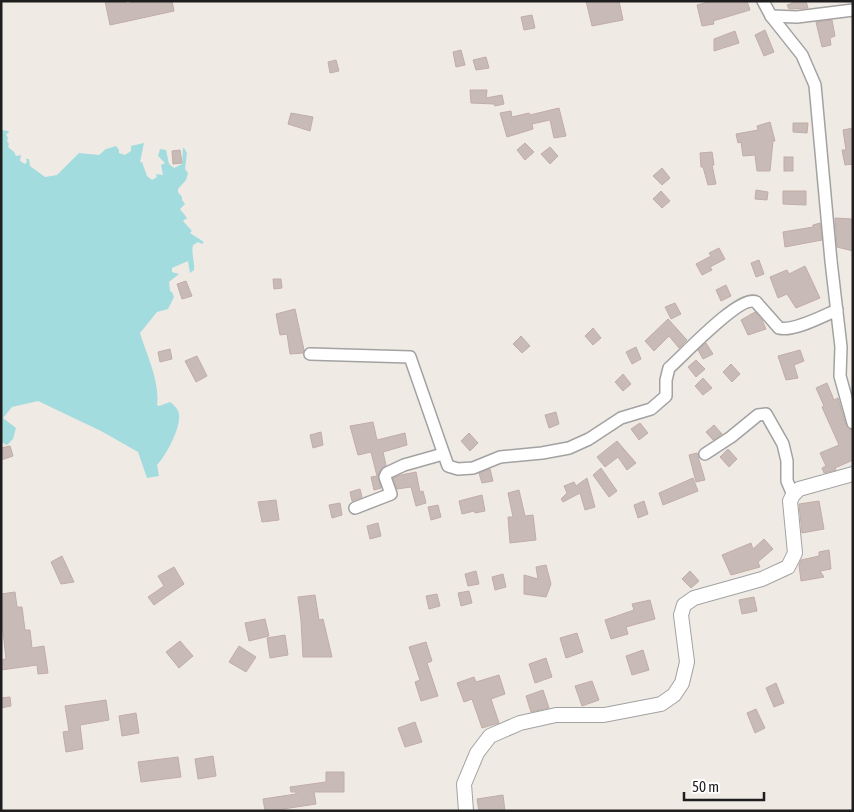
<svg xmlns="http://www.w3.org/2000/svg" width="854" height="812" font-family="'Asap Condensed',sans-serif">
<rect width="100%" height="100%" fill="#f0eae4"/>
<path fill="#a3dcdf" d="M 2,130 L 8,131 L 9,133 L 6,134 L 8,138 L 7,141 L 9,144 L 8,147 L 14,152 L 16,156 L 21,155 L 20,161 L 25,164 L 27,162 L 26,159 L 29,159 L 30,166 L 45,177 L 57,175 L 79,153 L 99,155 L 106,149 L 116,146 L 119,150 L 119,153 L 125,155 L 131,151 L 131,146 L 144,143 L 140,162 L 142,162 L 147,176 L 152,180 L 157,177 L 156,174 L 163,175 L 161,165 L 165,163 L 158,156 L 160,149 L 166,150 L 169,164 L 174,168 L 182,164 L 183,148 L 184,148 L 187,153 L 185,169 L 188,173 L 186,180 L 178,189 L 178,192 L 182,197 L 182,200 L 185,204 L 180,209 L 187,218 L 183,221 L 192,231 L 190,233 L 204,242 L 202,244 L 198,242 L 193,245 C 191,254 195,261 194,270 L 190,273 L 188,261 L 172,268 L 172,272 L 179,274 L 169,282 L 170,291 L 172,292 L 174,297 L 168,309 L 157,312 L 140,333 C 147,356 160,381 157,405 L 159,406 L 170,402 C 173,404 177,408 178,411 C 184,423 166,456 157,465 L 159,476 L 147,478 L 138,452 L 101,431 L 38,401 L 12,407 L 3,418 L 16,428 L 13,439 L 7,445 L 1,442 Z"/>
<g fill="#c8bbb7" stroke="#c2ada6">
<path d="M 105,1 L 125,1 L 126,4 L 138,1 L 172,1 L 174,11 L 110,25 Z"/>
<path d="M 586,1 L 619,1 L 623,20 L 592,26 Z"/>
<path d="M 713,1 L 747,1 L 750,10 L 713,21 L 714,24 L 702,26 L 697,5 Z"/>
<path d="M 798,1 L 806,1 L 808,8 L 789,9 L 787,5 Z"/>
<path d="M 532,15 L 535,28 L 524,30 L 521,17 Z"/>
<path d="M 832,20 L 835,36 L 830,38 L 831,45 L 822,47 L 816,22 Z"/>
<path d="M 765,30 L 774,52 L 764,56 L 755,35 Z"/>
<path d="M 735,31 L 739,43 L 714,51 L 714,39 Z"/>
<path d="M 461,50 L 465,65 L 456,67 L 453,52 Z"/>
<path d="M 486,57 L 489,68 L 476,70 L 473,60 Z"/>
<path d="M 336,60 L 339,71 L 330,73 L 328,62 Z"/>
<path d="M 470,90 L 487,90 L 486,98 L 502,95 L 504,104 L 495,106 L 494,104 L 471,103 Z"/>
<path d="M 559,108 L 566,136 L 554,138 L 550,120 L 532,124 L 533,129 L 507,137 L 500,113 L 511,111 L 512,117 L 529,113 L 530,115 Z"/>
<path d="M 291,113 L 313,117 L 310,131 L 288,124 Z"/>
<path d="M 770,122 L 775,141 L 773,141 L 770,171 L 757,171 L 755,155 L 743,156 L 741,142 L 738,143 L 736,134 L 758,130 L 757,126 Z"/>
<path d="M 793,123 L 808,123 L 807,133 L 793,132 Z"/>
<path d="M 853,128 L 853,164 L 845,165 L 842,150 L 846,150 L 843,130 Z"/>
<path d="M 525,143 L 534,152 L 525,160 L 517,150 Z"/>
<path d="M 550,147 L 558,156 L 550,164 L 541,154 Z"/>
<path d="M 180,150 L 182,163 L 173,164 L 172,151 Z"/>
<path d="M 712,152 L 714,165 L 712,165 L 716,184 L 708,185 L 703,167 L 701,167 L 700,153 Z"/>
<rect x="784" y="157" width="9" height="14"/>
<path d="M 662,168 L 670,178 L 662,185 L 653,176 Z"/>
<path d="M 756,190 L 768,192 L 767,200 L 755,199 Z"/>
<path d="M 661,191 L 670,201 L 662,208 L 653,199 Z"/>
<path d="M 783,191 L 806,191 L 806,205 L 783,204 Z"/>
<path d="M 835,218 L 852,219 L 853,251 L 837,247 Z"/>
<path d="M 820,223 L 822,240 L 785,247 L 783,232 L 813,227 L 813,225 Z"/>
<path d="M 719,248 L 725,259 L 710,267 L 712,270 L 702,275 L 696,264 L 711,256 L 709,253 Z"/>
<path d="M 759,260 L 764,274 L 756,277 L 751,263 Z"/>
<path d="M 805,266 L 820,298 L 796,308 L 787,294 L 778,298 L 770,277 L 787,270 L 789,274 Z"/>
<path d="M 273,279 L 281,279 L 282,288 L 274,289 Z"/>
<path d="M 186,281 L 192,296 L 182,299 L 177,284 Z"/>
<path d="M 726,285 L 731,296 L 721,301 L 716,290 Z"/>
<path d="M 675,303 L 681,314 L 671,319 L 665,307 Z"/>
<path d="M 295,309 L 304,350 L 303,353 L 290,354 L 287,334 L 280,335 L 276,314 Z"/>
<path d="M 755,312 L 762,320 L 766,329 L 748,335 L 741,320 Z"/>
<path d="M 668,319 L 687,340 L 679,348 L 669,336 L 654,351 L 645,341 Z"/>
<path d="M 593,328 L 601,338 L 593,345 L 585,336 Z"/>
<path d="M 521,336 L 530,346 L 522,353 L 513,344 Z"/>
<path d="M 706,343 L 713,354 L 703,359 L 698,350 Z"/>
<path d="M 636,347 L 641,359 L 632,364 L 626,352 Z"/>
<path d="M 170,349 L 172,359 L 160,362 L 158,352 Z"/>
<path d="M 800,350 L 804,361 L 794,365 L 798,378 L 786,380 L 778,356 Z"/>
<path d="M 197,356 L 207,376 L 196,382 L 185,361 Z"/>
<path d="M 696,360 L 705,369 L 696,377 L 688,367 Z"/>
<path d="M 731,364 L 740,374 L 732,382 L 723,372 Z"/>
<path d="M 623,374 L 631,384 L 623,391 L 615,382 Z"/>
<path d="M 703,378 L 712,388 L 703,395 L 695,386 Z"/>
<path d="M 827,383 L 834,400 L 838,398 L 846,425 L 848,429 L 853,430 L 853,460 L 835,468 L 836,470 L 824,473 L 822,468 L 826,466 L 820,453 L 839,445 L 822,407 L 824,406 L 816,388 Z"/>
<path d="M 556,412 L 559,424 L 549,428 L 545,415 Z"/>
<path d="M 373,422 L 377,440 L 405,433 L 407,445 L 383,452 L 386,465 L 380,470 L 378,477 L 381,488 L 374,490 L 371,477 L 377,476 L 371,452 L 358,455 L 350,426 Z"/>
<path d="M 640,423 L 648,433 L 639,440 L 631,429 Z"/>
<path d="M 714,425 L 722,434 L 713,440 L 706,432 Z"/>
<path d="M 321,432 L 323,445 L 313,448 L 310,435 Z"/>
<path d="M 469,433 L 478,443 L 470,451 L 461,441 Z"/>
<path d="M 617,441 L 636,463 L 627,470 L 618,457 L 605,467 L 597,457 Z"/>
<path d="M 10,446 L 13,456 L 1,460 L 1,448 Z"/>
<path d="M 728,449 L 737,459 L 729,467 L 720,457 Z"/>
<path d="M 697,453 L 705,480 L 696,482 L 689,455 Z"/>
<path d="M 601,468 L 617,491 L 609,497 L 593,475 Z"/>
<path d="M 490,469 L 493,481 L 482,483 L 479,473 Z"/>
<path d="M 416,472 L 420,492 L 423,491 L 426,503 L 416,506 L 411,487 L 397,489 L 393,478 L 401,475 Z"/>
<path d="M 587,478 L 595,507 L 585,510 L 580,493 L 563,502 L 561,499 L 567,493 L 564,486 L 574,482 L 576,486 Z"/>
<path d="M 693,478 L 698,491 L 663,505 L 659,493 Z"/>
<path d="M 360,489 L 362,497 L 352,501 L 350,492 Z"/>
<path d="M 519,490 L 525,516 L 533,515 L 536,540 L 510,543 L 508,517 L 513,517 L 508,493 Z"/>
<path d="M 482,495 L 485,511 L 475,513 L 474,511 L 462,514 L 459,501 Z"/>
<path d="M 276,500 L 279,520 L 262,522 L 258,502 Z"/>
<path d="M 644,501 L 648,514 L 638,518 L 634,505 Z"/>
<path d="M 819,501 L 824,529 L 802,533 L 799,504 Z"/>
<path d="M 340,503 L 342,515 L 332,518 L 329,505 Z"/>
<path d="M 438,505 L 441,517 L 431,520 L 428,507 Z"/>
<path d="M 378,523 L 381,536 L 370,539 L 367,526 Z"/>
<path d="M 764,539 L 773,549 L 758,562 L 760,567 L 731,575 L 722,555 L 751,543 L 753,549 Z"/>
<path d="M 829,550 L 831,569 L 820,571 L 824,577 L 801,581 L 799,565 L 801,560 L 819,556 L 819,552 Z"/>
<path d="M 62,556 L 74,582 L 61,584 L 51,562 Z"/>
<path d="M 546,565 L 551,584 L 546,597 L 524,594 L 524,575 L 538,579 L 536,567 Z"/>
<path d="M 174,567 L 184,584 L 154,605 L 148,597 L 164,586 L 158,576 Z"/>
<path d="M 476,571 L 479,584 L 468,586 L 465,574 Z"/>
<path d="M 690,571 L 699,581 L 691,588 L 682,579 Z"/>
<path d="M 503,574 L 506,587 L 495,590 L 492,577 Z"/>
<path d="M 469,591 L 472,603 L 461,606 L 458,593 Z"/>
<path d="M 15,592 L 17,607 L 22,607 L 25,630 L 30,630 L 32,648 L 44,646 L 48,673 L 38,674 L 37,665 L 1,670 L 1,660 L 6,659 L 3,631 L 1,631 L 1,594 Z"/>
<path d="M 437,594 L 440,606 L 429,609 L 426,596 Z"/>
<path d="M 315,595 L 319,620 L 323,619 L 332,657 L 303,657 L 301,621 L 298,597 Z"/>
<path d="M 754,597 L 757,611 L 742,614 L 739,600 Z"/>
<path d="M 650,600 L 655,619 L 626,627 L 628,634 L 611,639 L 605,620 L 634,610 L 632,604 Z"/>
<path d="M 265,619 L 269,636 L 249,641 L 245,623 Z"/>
<path d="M 577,633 L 583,652 L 566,658 L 560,638 Z"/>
<path d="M 285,635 L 288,655 L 270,658 L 267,638 Z"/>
<path d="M 180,641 L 193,656 L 179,668 L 166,652 Z"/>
<path d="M 426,642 L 432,661 L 427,663 L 438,696 L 421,701 L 415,682 L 420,680 L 409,647 Z"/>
<path d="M 239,646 L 256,657 L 246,672 L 229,662 Z"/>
<path d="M 643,650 L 649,670 L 632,675 L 626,656 Z"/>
<path d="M 546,658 L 552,677 L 535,683 L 529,664 Z"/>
<path d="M 499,675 L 505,694 L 491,699 L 499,723 L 482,728 L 472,699 L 464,702 L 457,683 L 474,677 L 476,682 Z"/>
<path d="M 592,681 L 599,700 L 582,706 L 575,686 Z"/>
<path d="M 776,683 L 784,703 L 774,707 L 766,688 Z"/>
<path d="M 543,690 L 549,708 L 531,712 L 526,696 Z"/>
<path d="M 10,697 L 11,706 L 1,708 L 1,698 Z"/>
<path d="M 106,700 L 109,720 L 80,725 L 83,749 L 66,752 L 63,732 L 69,731 L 65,706 Z"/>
<path d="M 756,709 L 765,728 L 755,733 L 747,713 Z"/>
<path d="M 136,713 L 139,733 L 122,736 L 119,716 Z"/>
<path d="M 415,722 L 422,742 L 405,747 L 398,728 Z"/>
<path d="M 213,756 L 216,776 L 198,779 L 195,759 Z"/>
<path d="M 178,757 L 181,777 L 141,782 L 138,762 Z"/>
<path d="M 326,772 L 344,772 L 344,792 L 314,792 L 316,804 L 283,809 L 283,811 L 265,811 L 263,799 L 296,794 L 296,792 L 291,792 L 290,787 L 326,782 Z"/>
<path d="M 503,795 L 505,811 L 479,811 L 477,799 Z"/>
</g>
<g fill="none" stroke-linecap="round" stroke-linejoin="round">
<g stroke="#a2a2a2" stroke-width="14">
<g id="minor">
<path d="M 763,1 L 771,16 L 802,55 L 815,85 L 831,261 L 841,347 L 840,376 L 853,423"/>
<path d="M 771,16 L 797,17 L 853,10"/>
<path d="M 310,354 L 410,357 L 448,466 L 458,469 L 473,468 L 500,457 L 542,453 L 569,448 L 589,439 L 621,418 L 651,409 L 666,396 L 666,380 L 669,368 C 683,356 740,294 756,302 L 779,328 C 793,332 823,316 837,310"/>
<path d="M 705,454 L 731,437 L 758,415 L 766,414 L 783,444 L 787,461 L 787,481 L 793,495"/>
<path d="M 355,508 L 391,494 L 385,477 L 387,473 L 404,465 L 443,454"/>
</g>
</g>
<g stroke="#a2a2a2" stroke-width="16">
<path id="tertiary" d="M 466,811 L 464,784 L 477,753 L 490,736 L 520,723 L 556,715 L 604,715 L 661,704 L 674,695 L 682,683 L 687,662 L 681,615 L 684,605 L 694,598 L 762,579 L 788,567 L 795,553 L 790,501 L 793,495 L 799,489 L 853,474"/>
</g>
<use href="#minor" stroke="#fff" stroke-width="11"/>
<use href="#tertiary" stroke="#fff" stroke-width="14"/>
</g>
<rect width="854" height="812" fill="none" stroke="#1e1e1e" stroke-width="5"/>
<path d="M684 792v8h80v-8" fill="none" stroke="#1e1e1e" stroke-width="2.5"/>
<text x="692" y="792" font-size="15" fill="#1e1e1e" stroke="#ffffff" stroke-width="4" paint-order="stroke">50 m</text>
</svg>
